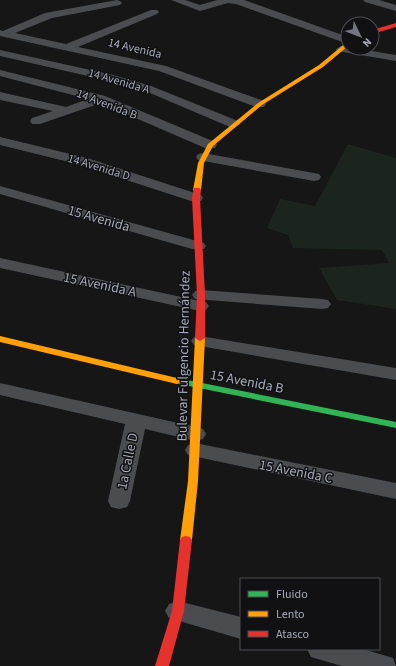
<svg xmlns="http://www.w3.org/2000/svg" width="396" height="666" font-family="'Source Sans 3',sans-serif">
<rect width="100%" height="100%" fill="#161617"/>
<path fill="#1c241e" d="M 348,144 L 396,158 L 396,309 L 337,300 L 319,268 L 389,263 L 382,250 L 293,248 L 288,235 L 267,228 L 280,199 L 315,206 Z"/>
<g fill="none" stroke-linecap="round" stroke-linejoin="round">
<g fill="#4a4c50" fill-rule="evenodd">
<path d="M 117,0 L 120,1 L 122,3 L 120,5 L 52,18 L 15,33 L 66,44 L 151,10 L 157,10 L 159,12 L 157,14 L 78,47 L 166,66 L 264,101 L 266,104 L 264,107 L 256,107 L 159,71 L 0,36 L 0,30 L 3,31 L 45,13 Z"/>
<path d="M 171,0 L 185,0 L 200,5 L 217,0 L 244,0 L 348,37 L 348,44 L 236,4 L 228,3 L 200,11 Z"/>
<path d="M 363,0 L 379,0 L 396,5 L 396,11 L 365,2 Z"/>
<path d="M 341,46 L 396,55 L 396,61 L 337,51 L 336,49 Z"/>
<path d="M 0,50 L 113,75 L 151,86 L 238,121 L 240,124 L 234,128 L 230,127 L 143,90 L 110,81 L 0,56 Z"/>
<path d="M 0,70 L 105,96 L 215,142 L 217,145 L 215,148 L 205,148 L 101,103 L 40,124 L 32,124 L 30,121 L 32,118 L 53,111 L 0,100 L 0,92 L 66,107 L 88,99 L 0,76 Z"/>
<path d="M 0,137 L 87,158 L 201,195 L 203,198 L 201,201 L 191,201 L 77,164 L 0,145 Z"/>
<path d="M 203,153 L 314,173 L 319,174 L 321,177 L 319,180 L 314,181 L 198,160 L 196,157 L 198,154 Z"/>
<path d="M 0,186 L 204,243 L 206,246 L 204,249 L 192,249 L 0,194 Z"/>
<path d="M 0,258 L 200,301 L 206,302 L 209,306 L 206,310 L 200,311 L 0,268 Z"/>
<path d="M 201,290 L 322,299 L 328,300 L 331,304 L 328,308 L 322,309 L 195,299 L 192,295 L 195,291 Z"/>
<path d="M 200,336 L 396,368 L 396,380 L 194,345 L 191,341 L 194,337 Z"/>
<path d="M 0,383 L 196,427 L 203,429 L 206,434 L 203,439 L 196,441 L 145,429 L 130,501 L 127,507 L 119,509 L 111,507 L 108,501 L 125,424 L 0,395 Z"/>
<path d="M 195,443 L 396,483 L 396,499 L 188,455 L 185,450 L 188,445 Z"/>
<path d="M 178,601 L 241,617 L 241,639 L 169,618 L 165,611 L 169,604 Z"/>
<path d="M 307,649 L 363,649 L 393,658 L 396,666 L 342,666 L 311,657 Z"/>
</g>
<path fill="#30b455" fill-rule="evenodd" d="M 177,378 L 396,422 L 396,428 L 174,383 L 172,381 Z"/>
<g fill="#ff9f0a" fill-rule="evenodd">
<path d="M 348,41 L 348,46 L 323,67 L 262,105 L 213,146 L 204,163 L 201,190 L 200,192 L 194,192 L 193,190 L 198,163 L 208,144 L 258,103 L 319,65 Z"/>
<path d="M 200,335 L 205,338 L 198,481 L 192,540 L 190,543 L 186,544 L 182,543 L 180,540 L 188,481 L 195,338 Z"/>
<path d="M 0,336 L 177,378 L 182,381 L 177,384 L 0,342 Z"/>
</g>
<g fill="#e5322d" fill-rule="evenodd">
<path d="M 396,23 L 396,27 L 372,34 L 372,30 Z"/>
<path d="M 194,188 L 200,188 L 201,190 L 200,198 L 205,295 L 205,338 L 200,341 L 195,338 L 197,295 L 192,198 Z"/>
<path d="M 186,536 L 190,537 L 192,540 L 184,611 L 169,666 L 155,666 L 172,611 L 180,540 L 182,537 Z"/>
</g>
</g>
<g text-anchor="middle" stroke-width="3" stroke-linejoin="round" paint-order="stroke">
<g font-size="12" fill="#a6abb9" stroke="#111013">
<text transform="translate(135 48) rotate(13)" y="4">14 Avenida</text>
<text transform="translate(119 81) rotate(16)" y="4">14 Avenida A</text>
<text transform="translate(107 104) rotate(21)" y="4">14 Avenida B</text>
<text transform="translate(99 167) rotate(17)" y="4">14 Avenida D</text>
</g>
<g font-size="14" fill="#a6abb9" stroke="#111013">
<text transform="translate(99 218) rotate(16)" y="5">15 Avenida</text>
<text transform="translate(100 284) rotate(12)" y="5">15 Avenida A</text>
<text transform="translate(183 356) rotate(-89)" y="5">Bulevar Fulgencio Hernández</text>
<text transform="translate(247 381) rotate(11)" y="5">15 Avenida B</text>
<text transform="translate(127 461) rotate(-78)" y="5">1a Calle D</text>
<text transform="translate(296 471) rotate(11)" y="5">15 Avenida C</text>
</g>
</g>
<rect x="240" y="578" width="140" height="72" fill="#111013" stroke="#4d4e55"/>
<rect x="248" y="591" width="20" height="6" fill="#30b455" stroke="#4d4e55"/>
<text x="276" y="598" font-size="12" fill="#a6abb9">Fluido</text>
<rect x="248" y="611" width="20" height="6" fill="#ff9f0a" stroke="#4d4e55"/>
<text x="276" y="618" font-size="12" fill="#a6abb9">Lento</text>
<rect x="248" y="631" width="20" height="6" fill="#e5322d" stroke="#4d4e55"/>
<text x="276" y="638" font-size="12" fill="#a6abb9">Atasco</text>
<g transform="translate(360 36) rotate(133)"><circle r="19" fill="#111013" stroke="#4d4e55"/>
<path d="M0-3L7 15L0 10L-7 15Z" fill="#747780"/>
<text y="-6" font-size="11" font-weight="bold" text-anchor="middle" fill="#a6abb9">N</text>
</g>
</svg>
